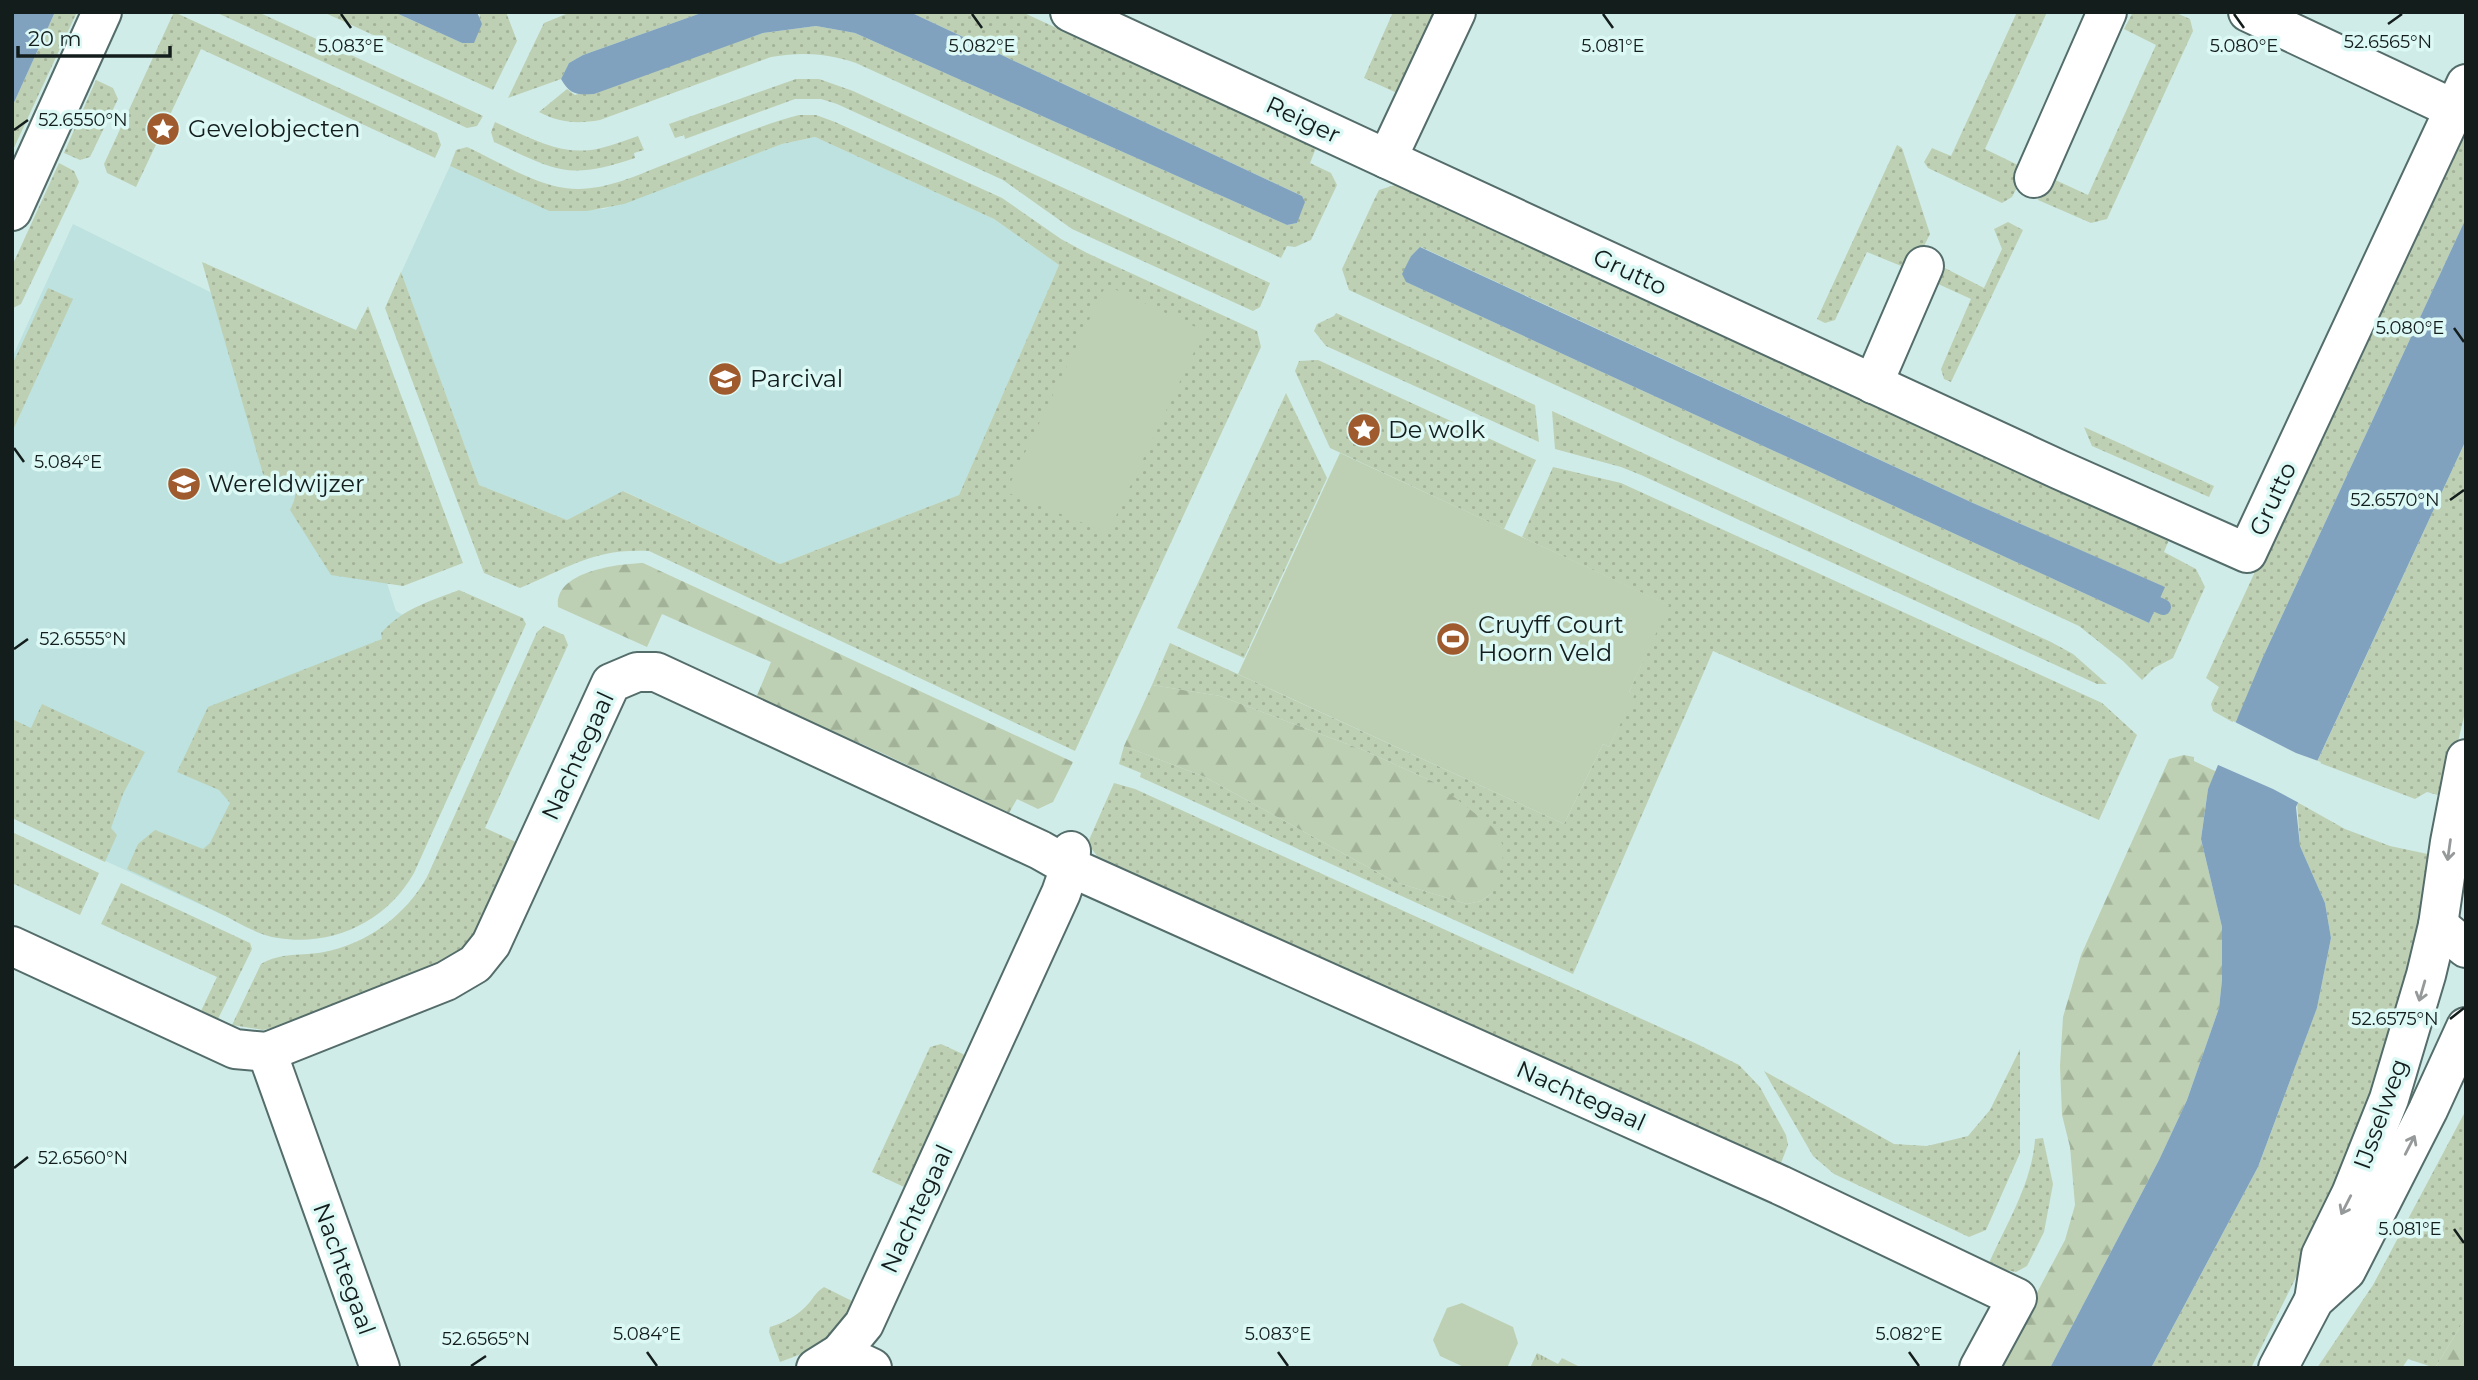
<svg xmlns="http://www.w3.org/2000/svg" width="2478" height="1380" font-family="Montserrat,sans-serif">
<defs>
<pattern id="grass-dots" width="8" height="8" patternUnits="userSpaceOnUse" patternTransform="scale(1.75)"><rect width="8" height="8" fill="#bed0b3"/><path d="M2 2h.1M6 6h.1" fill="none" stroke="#a2b299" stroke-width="1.8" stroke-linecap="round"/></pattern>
<pattern id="forest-firs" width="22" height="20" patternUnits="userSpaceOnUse" patternTransform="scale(1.75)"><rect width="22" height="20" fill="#bed0b3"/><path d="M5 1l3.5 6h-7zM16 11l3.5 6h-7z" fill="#a2b299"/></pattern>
<pattern id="park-tufts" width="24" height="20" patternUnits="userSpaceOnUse" patternTransform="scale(1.75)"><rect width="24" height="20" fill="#bed0b3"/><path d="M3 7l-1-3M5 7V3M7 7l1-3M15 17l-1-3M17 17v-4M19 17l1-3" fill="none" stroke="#a2b299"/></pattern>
</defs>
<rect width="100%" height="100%" fill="#d0ece9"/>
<g fill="#bde2df">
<path d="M 815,137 L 994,219 L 1059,265 L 959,495 L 780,564 L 624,491 L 567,520 L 479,485 L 401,273 L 450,166 L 549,211 L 604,209 L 782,144 Z"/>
<path d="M 73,224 L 309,341 L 396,611 L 435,634 L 223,915 L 12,818 L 12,358 Z"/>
</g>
<g fill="url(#grass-dots)" fill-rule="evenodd">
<path d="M 55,12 L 77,12 L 12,152 L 12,107 Z"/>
<path d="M 174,12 L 437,133 L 441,145 L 435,158 L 201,49 L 136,187 L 107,173 L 104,164 Z"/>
<path d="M 215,12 L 258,12 L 483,116 L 477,126 L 467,128 Z"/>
<path d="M 323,12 L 394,12 L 462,43 L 474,42 L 480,15 L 477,12 L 506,12 L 517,41 L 493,90 Z"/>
<path d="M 571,12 L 704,12 L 583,55 L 569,63 L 561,79 L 508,98 L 544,23 Z"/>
<path d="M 910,12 L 1022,12 L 1316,148 L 1310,163 L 1331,173 L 1337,185 L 1311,240 L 1295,247 L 1287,246 L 1281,258 L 856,63 C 826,53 802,52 771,57 L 600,120 C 577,124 560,123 539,112 L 567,89 L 575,95 L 763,33 L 816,26 L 855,33 L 1287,225 L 1297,223 L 1302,196 Z"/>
<path d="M 1393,12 L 1434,12 L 1397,93 L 1364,78 Z"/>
<path d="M 2017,12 L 2047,12 L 1985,149 L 2020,166 L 2024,174 L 2012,197 L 2002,203 L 1928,168 L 1924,162 L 1932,148 L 1951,156 Z"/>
<path d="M 2133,12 L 2174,12 L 2190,19 L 2193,31 L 2107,219 L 2091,223 L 2038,200 L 2044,185 L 2051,178 L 2088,195 L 2156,45 L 2124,29 Z"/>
<path d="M 796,79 L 819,79 L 853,91 L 1270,283 L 1260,307 L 1253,311 L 1072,229 L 1003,180 L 837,104 L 821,99 L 795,99 L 685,139 L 684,135 L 675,138 L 669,124 Z"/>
<path d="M 96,80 L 113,88 L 118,99 L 90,157 L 80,160 L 64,153 Z"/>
<path d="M 2466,114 L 2466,218 L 2262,659 L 2236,724 L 2213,711 L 2211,704 L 2219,687 L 2206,678 Z"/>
<path d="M 799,115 L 816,115 L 835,122 L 1002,198 L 1061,239 L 1087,253 L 1257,331 L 1261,347 L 1075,751 L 649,551 C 593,548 568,568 520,588 L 484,573 L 385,308 L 401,272 L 479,485 L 567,520 L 623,491 L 780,564 L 959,495 L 1059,265 L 994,219 L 815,137 L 782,144 L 624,204 L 587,211 L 549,211 L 450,166 L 456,150 L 467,147 C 498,161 531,183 565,188 C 599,193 633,177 663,165 C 708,148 753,127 799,115 Z"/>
<path d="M 495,122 C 529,137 563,158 601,148 C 613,145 626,140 638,136 L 644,150 L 634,153 L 635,158 C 567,181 556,170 494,142 L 491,132 Z"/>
<path d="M 1897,145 L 1902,148 L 1930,234 L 1915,264 L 1906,268 L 1867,252 L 1835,320 L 1825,323 L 1817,319 Z"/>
<path d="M 59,163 L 74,171 L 79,182 L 21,304 L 13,308 L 12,266 Z"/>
<path d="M 1398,184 L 1882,404 L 2169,540 L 2164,552 L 2196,569 L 2205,587 L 2173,658 L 2154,668 L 2142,680 L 2123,661 L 2079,626 L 1349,290 L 1342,269 L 1375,198 L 1379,190 ZM 1421,247 L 1973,503 L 2164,587 L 2149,623 L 1406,282 L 1411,256 Z"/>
<path d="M 2008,222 L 2023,230 L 1951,382 L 1944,379 L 1941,369 L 1971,299 L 1936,283 L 1937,264 L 1984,288 L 2002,249 L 1994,229 Z"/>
<path d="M 202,262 L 356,330 L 368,306 L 463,563 L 403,586 L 331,575 L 290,510 L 294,501 L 296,491 L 290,481 L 281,478 L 267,488 Z"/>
<path d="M 48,288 L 73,299 L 12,432 L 12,365 Z"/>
<path d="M 1336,313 L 1535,405 L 1539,442 L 1326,346 L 1314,331 L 1317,324 L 1334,316 Z"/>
<path d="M 1318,360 L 1536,460 L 1504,529 L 1330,448 L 1295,371 L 1299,361 Z"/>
<path d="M 1286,393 L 1327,478 L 1244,658 L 1177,628 Z"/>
<path d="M 1552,411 L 2051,642 L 2073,654 L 2107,684 L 2097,684 L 1641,475 L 1621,467 L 1555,449 Z"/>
<path d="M 2084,427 L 2214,486 L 2209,497 L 2092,446 Z"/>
<path d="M 2466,440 L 2466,708 L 2445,797 L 2427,792 L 2415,799 L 2317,762 Z"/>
<path d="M 1553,467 L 1621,483 L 2102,703 L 2137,735 L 2099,820 L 1713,651 L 1573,974 L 1140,777 L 1141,773 L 1119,764 L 1124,746 L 1205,777 L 1395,882 L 1467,904 L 1481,901 L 1492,893 L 1436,783 L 1363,750 L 1220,696 L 1152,685 L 1170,643 L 1564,824 L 1603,744 L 1609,747 L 1634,694 L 1629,692 L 1668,605 L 1522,537 Z"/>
<path d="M 459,590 L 523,618 L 526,624 L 414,873 C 387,921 333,947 278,938 C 257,935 238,922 219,913 C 189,898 158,884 127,869 L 138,844 L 155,830 L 203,849 L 210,843 L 230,803 L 219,790 L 177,772 L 208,707 L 382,639 L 381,633 C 404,608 428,602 459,590 Z"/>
<path d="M 544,626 L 564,635 L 568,645 L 485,828 L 518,843 L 479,935 L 452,961 L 280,1026 L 263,1030 L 232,1025 L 261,964 C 281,952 302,956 324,952 C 367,944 406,915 427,877 L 537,632 Z"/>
<path d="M 42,704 L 145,752 L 123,794 L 111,828 L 117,835 L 105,862 L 12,818 L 12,719 L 31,728 Z"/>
<path d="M 1114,783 L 1135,789 L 1697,1044 L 1739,1065 L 1760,1087 L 1786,1135 L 1788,1145 L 1779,1168 L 1097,856 L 1091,848 L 1089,840 Z"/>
<path d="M 2297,802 L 2345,829 L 2390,846 L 2437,856 L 2425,921 L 2369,1105 L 2317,1235 L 2251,1368 L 2151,1368 L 2258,1167 L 2317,1008 L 2331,938 L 2325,903 L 2300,846 Z"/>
<path d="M 12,832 L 99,873 L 80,915 L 12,883 Z"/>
<path d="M 121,883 L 250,943 L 252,949 L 218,1019 L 201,1011 L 217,977 L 101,924 Z"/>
<path d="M 941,1044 L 965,1055 L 904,1187 L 872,1172 L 930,1047 Z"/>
<path d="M 2020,1049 L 2020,1153 L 1986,1230 L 1969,1237 L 1834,1174 L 1813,1156 L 1764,1071 L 1894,1144 L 1927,1146 L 1968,1136 L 1990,1110 Z"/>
<path d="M 2466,1110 L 2466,1317 L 2435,1368 L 2408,1359 L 2402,1368 L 2317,1368 L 2373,1285 Z"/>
<path d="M 2043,1138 L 2053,1184 L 2044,1232 L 2027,1266 L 2016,1272 L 2005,1270 L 1989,1263 C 2007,1223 2032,1183 2035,1139 Z"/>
<path d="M 824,1287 L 852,1301 C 836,1339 817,1349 780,1362 L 769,1332 L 770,1327 C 784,1323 799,1315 809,1303 C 814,1297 816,1292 824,1287 Z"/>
</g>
<g fill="url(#forest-firs)">
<path d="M 643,563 L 1073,762 L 1053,802 L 1038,809 L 1017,799 L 1009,813 L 882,753 L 756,698 L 771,662 L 662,614 L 647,647 L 558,607 C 554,571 618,564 643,563 Z"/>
<path d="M 1152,685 L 1220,696 L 1363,750 L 1436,783 L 1495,829 L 1504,848 L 1501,869 L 1492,893 L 1481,901 L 1467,904 L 1395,882 L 1205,777 L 1124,746 Z"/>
<path d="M 2184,755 L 2194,757 L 2194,761 L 2217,772 L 2208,789 L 2201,839 L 2222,927 L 2222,980 L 2219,1008 L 2187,1100 L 2159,1160 L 2050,1368 L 1997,1368 L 2065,1240 L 2075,1205 L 2070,1147 L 2062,1115 L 2060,1066 L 2063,1017 L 2081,955 L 2169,759 Z"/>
<path d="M 2466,1317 L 2466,1368 L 2435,1368 Z"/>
</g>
<path fill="url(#park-tufts)" d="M 1537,1353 L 1558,1364 L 1562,1358 L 1582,1368 L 1530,1368 Z"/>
<g fill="#bed0b3">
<path d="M 1106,285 L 1204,331 L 1108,533 L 1006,492 Z"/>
<path d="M 1340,453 L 1669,605 L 1629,692 L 1635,694 L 1609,747 L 1603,744 L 1564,824 L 1238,674 Z"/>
<path d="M 1462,1303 L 1513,1327 L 1518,1343 L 1507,1368 L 1466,1368 L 1440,1356 L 1433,1340 L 1447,1308 Z"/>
</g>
<g fill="#81a2bf">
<path d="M 12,12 L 55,12 L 12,107 Z"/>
<path d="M 394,12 L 477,12 L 482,24 L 474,43 L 462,43 Z"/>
<path d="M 704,12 L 910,12 L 1302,196 L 1305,202 L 1297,223 L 1287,225 L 855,33 L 816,26 L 763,33 L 594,94 C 577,95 570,95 561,79 L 569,63 L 583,55 Z"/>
<path d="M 2466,218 L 2466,440 L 2296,807 L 2300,846 L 2325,903 L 2331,938 L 2317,1008 L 2258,1167 L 2151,1368 L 2050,1368 L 2159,1160 L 2187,1100 L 2219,1008 L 2222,980 L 2222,927 L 2201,839 L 2208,789 L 2262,659 Z"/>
<path d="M 1420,247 L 1973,503 L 2165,587 L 2149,623 L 1406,282 L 1402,274 L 1411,256 Z"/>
</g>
<path fill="#d0ece9" d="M 2233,721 L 2296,753 L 2321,762 L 2301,804 L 2273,789 L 2216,764 Z"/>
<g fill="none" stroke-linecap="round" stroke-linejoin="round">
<path stroke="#81a2bf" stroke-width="16" d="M 2138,596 L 2163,607"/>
<g stroke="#546d6b" stroke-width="42">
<g id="minor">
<path d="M 1070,12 L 1387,159 L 1456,12"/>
<path d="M 2248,12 L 2454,109"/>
<path d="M 1387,159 L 2060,470 L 2247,553 L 2466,84"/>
<path d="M 2034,178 L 2107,12"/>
<path d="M 12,211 L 102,12"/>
<path d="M 1873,384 L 1924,266"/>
<path d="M 1071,851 L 1070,867 L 1780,1185 L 2017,1298 L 1979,1368"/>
<path d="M 2438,925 L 2466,948"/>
<path d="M 12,946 L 235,1049 L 267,1052 L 446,981 L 475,964 L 491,944 L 611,683 L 637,672 L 656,672 L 1040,850 L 1070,867 L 1061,893 L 864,1324 L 840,1353 L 816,1368"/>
<path d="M 267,1052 L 380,1368"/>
<path d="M 2314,1300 L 2321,1255 L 2351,1194 L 2389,1099 L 2426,975 L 2438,925 L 2450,842 L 2466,759"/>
<path d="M 840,1353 L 872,1368"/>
<path d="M 2278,1368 L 2314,1300 L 2346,1271 L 2428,1110 L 2466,1027"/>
</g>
</g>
<use href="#minor" stroke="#fff" stroke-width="38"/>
</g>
<defs><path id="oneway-shaft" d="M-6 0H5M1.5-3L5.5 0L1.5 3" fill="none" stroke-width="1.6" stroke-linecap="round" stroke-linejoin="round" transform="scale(1.75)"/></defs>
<g stroke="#959999">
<use href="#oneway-shaft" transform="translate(2449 850) rotate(98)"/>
<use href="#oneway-shaft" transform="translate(2422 991) rotate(106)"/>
<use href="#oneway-shaft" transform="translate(2410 1145) rotate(-63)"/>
<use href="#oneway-shaft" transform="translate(2346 1205) rotate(117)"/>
</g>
<path fill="none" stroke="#131d1c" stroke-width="2.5" d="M 341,14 L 351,28M 972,14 L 982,28M 1603,14 L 1613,28M 2234,14 L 2244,28M 2388,24 L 2402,14M 14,130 L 28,120M 2454,328 L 2464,342M 14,448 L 24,462M 2450,500 L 2464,490M 14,649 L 28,639M 2450,1019 L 2464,1008M 14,1168 L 28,1157M 2454,1229 L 2464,1243M 647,1352 L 657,1366M 1278,1352 L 1288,1366M 1909,1352 L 1919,1366M 471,1366 L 486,1356"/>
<defs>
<g id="sight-disc" transform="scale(1.75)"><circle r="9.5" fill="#9f5a2e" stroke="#ddf9f6"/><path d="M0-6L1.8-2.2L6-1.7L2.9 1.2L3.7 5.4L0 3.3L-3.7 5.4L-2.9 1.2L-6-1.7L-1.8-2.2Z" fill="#fff"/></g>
<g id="school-disc" transform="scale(1.75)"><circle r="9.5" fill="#9f5a2e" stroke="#ddf9f6"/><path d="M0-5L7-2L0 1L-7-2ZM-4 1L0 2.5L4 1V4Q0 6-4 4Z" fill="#fff"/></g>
<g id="stadium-disc" transform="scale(1.75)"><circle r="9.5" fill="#9f5a2e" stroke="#ddf9f6"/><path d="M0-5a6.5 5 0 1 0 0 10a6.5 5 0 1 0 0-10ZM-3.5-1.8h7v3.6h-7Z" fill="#fff"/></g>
</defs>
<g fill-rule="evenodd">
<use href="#sight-disc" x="163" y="129"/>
<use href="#school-disc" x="725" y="379"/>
<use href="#sight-disc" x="1364" y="430"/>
<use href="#school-disc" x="184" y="484"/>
<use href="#stadium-disc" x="1453" y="639"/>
</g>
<g text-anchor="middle" stroke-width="7" stroke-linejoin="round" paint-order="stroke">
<g font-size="24" fill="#131d1c" stroke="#ddf9f6">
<text transform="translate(1303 120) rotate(25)" y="8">Reiger</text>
<text transform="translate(1630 272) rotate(25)" y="8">Grutto</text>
<text transform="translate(2273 499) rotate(-65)" y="8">Grutto</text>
<text transform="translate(578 756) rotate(-65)" y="8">Nachtegaal</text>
<text transform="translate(1581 1096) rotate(24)" y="8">Nachtegaal</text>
<text transform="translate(2381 1114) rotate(-70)" y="8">IJsselweg</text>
<text transform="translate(917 1209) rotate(-65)" y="8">Nachtegaal</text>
<text transform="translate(344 1269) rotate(70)" y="8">Nachtegaal</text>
</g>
<g font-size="24" fill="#131d1c" stroke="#ddf9f6" text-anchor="start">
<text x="188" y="137">Gevelobjecten</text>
<text x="750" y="387">Parcival</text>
<text x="1388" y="438">De wolk</text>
<text x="208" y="492">Wereldwijzer</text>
<text x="1478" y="633">Cruyff Court<tspan x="1478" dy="28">Hoorn Veld</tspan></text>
</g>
</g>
<g font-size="18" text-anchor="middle" fill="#131d1c" stroke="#ddf9f6" stroke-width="7" stroke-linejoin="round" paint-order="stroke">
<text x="2388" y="48">52.6565°N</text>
<text x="351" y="52">5.083°E</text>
<text x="982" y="52">5.082°E</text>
<text x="1613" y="52">5.081°E</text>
<text x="2244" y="52">5.080°E</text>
<text x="83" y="126">52.6550°N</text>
<text x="2410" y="334">5.080°E</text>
<text x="68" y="468">5.084°E</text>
<text x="2395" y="506">52.6570°N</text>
<text x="83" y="645">52.6555°N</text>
<text x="2395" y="1025">52.6575°N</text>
<text x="83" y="1164">52.6560°N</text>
<text x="2410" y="1235">5.081°E</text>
<text x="647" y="1340">5.084°E</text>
<text x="1278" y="1340">5.083°E</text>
<text x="1909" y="1340">5.082°E</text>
<text x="486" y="1345">52.6565°N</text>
</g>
<rect width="2478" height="1380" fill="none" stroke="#131d1c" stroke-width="28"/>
<path d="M18 46v10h152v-10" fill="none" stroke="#131d1c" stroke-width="3.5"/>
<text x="28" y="46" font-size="21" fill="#131d1c" stroke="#ddf9f6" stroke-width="5" paint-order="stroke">20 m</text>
</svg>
